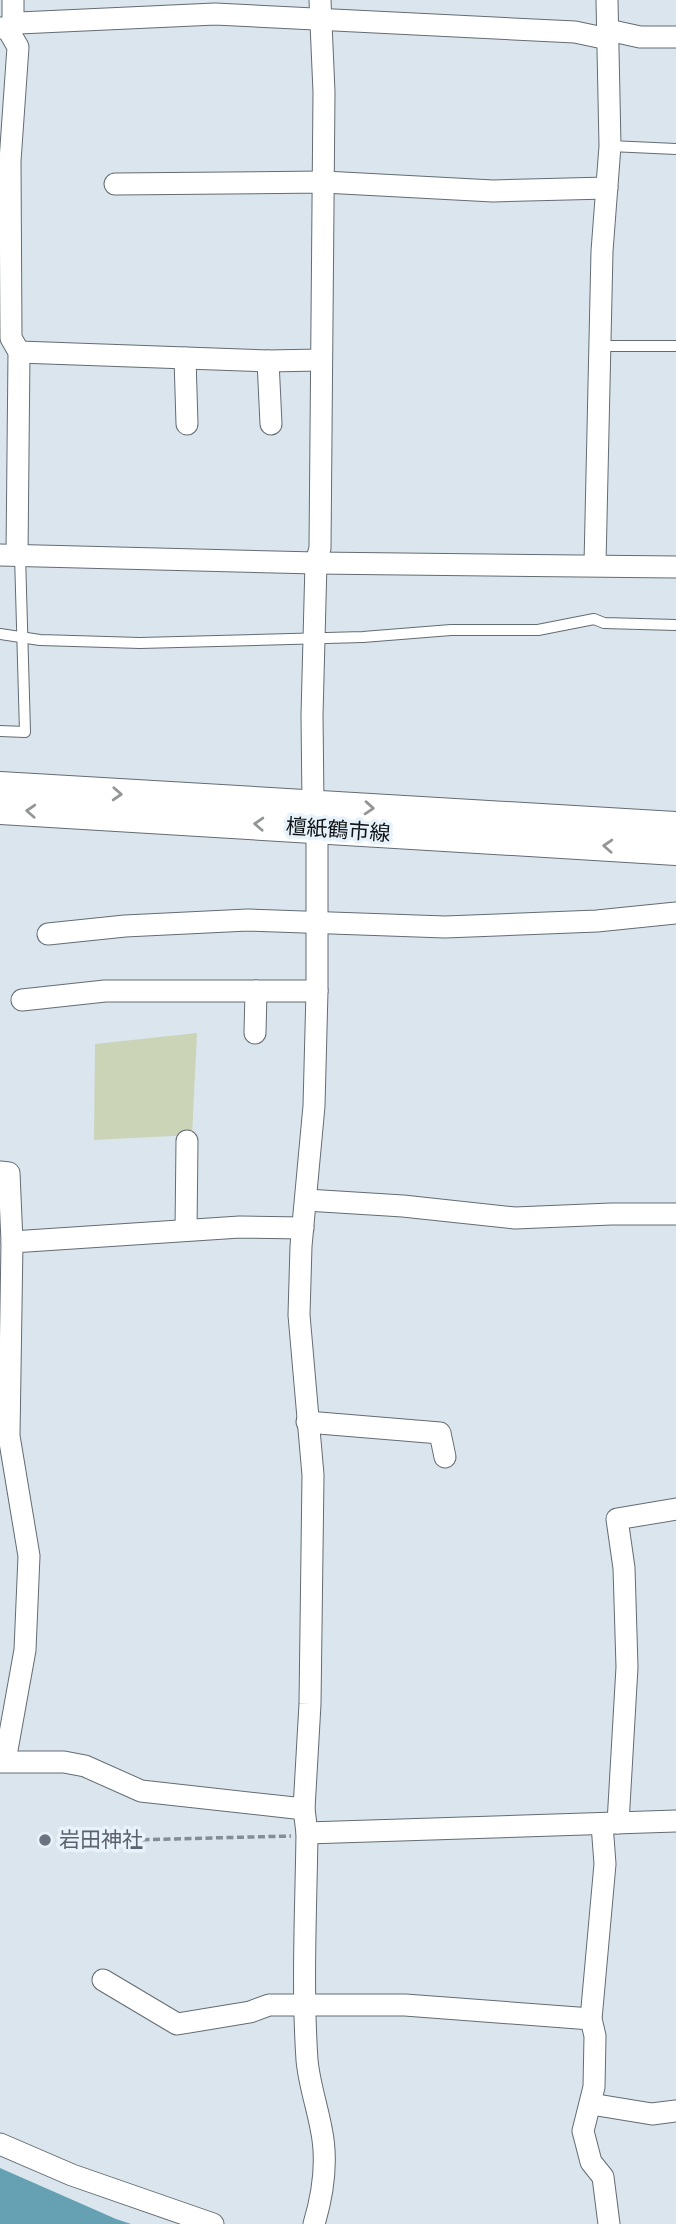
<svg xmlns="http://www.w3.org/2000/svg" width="676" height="2224" font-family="'Fira Sans','Noto Sans JP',sans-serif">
<rect width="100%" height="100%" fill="#dae5ed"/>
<path fill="#cbd4b6" d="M 197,1033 L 192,1135 L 94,1140 L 95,1044 Z"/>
<path fill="#65a0b3" d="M 0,2168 L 116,2219 L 131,2224 L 0,2224 Z"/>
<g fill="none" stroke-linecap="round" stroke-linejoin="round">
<g stroke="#636c73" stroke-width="12">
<g id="lane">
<path d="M 610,146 L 676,149"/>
<path d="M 599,346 L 676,346"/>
<path d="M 0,634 L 40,640 L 140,643 L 363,637 L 451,630 L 538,630 L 594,619 L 604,623 L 676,625"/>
<path d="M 0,731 L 25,732 L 20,555"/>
</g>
</g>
<g stroke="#636c73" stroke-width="23">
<g id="street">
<path d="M 13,0 L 13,25"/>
<path d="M 0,28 L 7,28 L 18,47 L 10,161 L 11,338 L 19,352 L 17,555"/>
<path d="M 7,28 L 19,23 L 215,14 L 575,32 L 608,39"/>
<path d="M 608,30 L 640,37 L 676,37"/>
<path d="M 115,184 L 324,182 L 493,191 L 607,188"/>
<path d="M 19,352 L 268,361 L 320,360"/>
<path d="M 185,358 L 187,424"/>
<path d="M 268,361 L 271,424"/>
<path d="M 0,555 L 316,563 L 676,567"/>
<path d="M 595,564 L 602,251 L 610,146 L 607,0"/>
<path d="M 48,934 L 125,926 L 248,920 L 445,927 L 597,921 L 676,913"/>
<path d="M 22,1000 L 105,991 L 317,991"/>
<path d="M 255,1033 L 256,991"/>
<path d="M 0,1172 L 9,1173 L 12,1242"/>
<path d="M 306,1200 L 403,1206 L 515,1218 L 611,1214 L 676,1214"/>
<path d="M 186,1230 L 187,1141"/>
<path d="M 307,1422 L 440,1433 L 445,1457"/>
<path d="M 5,1761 L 25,1650 L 29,1556 L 9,1436 L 12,1242 L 240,1227 L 303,1228"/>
<path d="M 0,1762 L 64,1762 L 85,1766 L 141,1791 L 304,1809"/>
<path d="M 618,1823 L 627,1667 L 624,1568 L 617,1519 L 676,1509"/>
<path d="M 602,1824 L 605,1864 L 591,2019 L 595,2036 L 594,2087 L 583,2131 L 591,2162 L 603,2177 L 609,2224"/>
<path d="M 307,1833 L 676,1821"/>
<path d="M 103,1980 L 177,2024 L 250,2012 L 269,2005 L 405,2005 L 591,2019"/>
<path d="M 591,2104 L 652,2114 L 676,2111"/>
<path d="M 0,2144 L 72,2175 L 213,2224"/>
<path d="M 314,2224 C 323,2194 328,2160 321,2128 C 317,2106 309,2083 307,2060 C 302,1985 306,1909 307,1833 L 304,1809 L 310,1704 L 313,1475 L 299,1315 L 301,1246 L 314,1106 L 317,991 L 317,829 L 313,805 L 312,715 L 316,563 L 320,548 L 324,92 L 320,0"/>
</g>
</g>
<g stroke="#636c73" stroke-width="32">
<g id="secondary">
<path d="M 0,787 L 676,827"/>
<path d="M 0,809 L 676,850"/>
</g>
</g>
<path stroke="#858d93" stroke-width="3.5" stroke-dasharray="7 3.5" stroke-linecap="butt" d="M 90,1841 L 291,1836"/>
<use href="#lane" stroke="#fff" stroke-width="10"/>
<use href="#street" stroke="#fff" stroke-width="21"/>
<use href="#secondary" stroke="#fff" stroke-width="30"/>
</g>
<defs><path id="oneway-chevron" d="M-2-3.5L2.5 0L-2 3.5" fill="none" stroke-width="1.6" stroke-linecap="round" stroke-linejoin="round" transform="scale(1.75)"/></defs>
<g stroke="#939597">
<use href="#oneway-chevron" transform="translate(117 794) rotate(3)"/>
<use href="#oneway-chevron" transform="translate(369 808) rotate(4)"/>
<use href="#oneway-chevron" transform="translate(31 811) rotate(-177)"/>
<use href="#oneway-chevron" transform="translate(259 824) rotate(-177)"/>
<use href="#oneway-chevron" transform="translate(608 846) rotate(-177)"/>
</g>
<circle fill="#6b7280" stroke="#e8f2fa" stroke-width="2.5" cx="45" cy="1840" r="7"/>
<g text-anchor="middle" stroke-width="7" stroke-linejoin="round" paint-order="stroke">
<g font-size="21" fill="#101417" stroke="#e8f2fa">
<text transform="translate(338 830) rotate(4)" y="7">檀紙鶴市線</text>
</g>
<g font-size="21" fill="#5b616d" stroke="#e8f2fa" text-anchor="start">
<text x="59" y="1847">岩田神社</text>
</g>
</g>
</svg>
